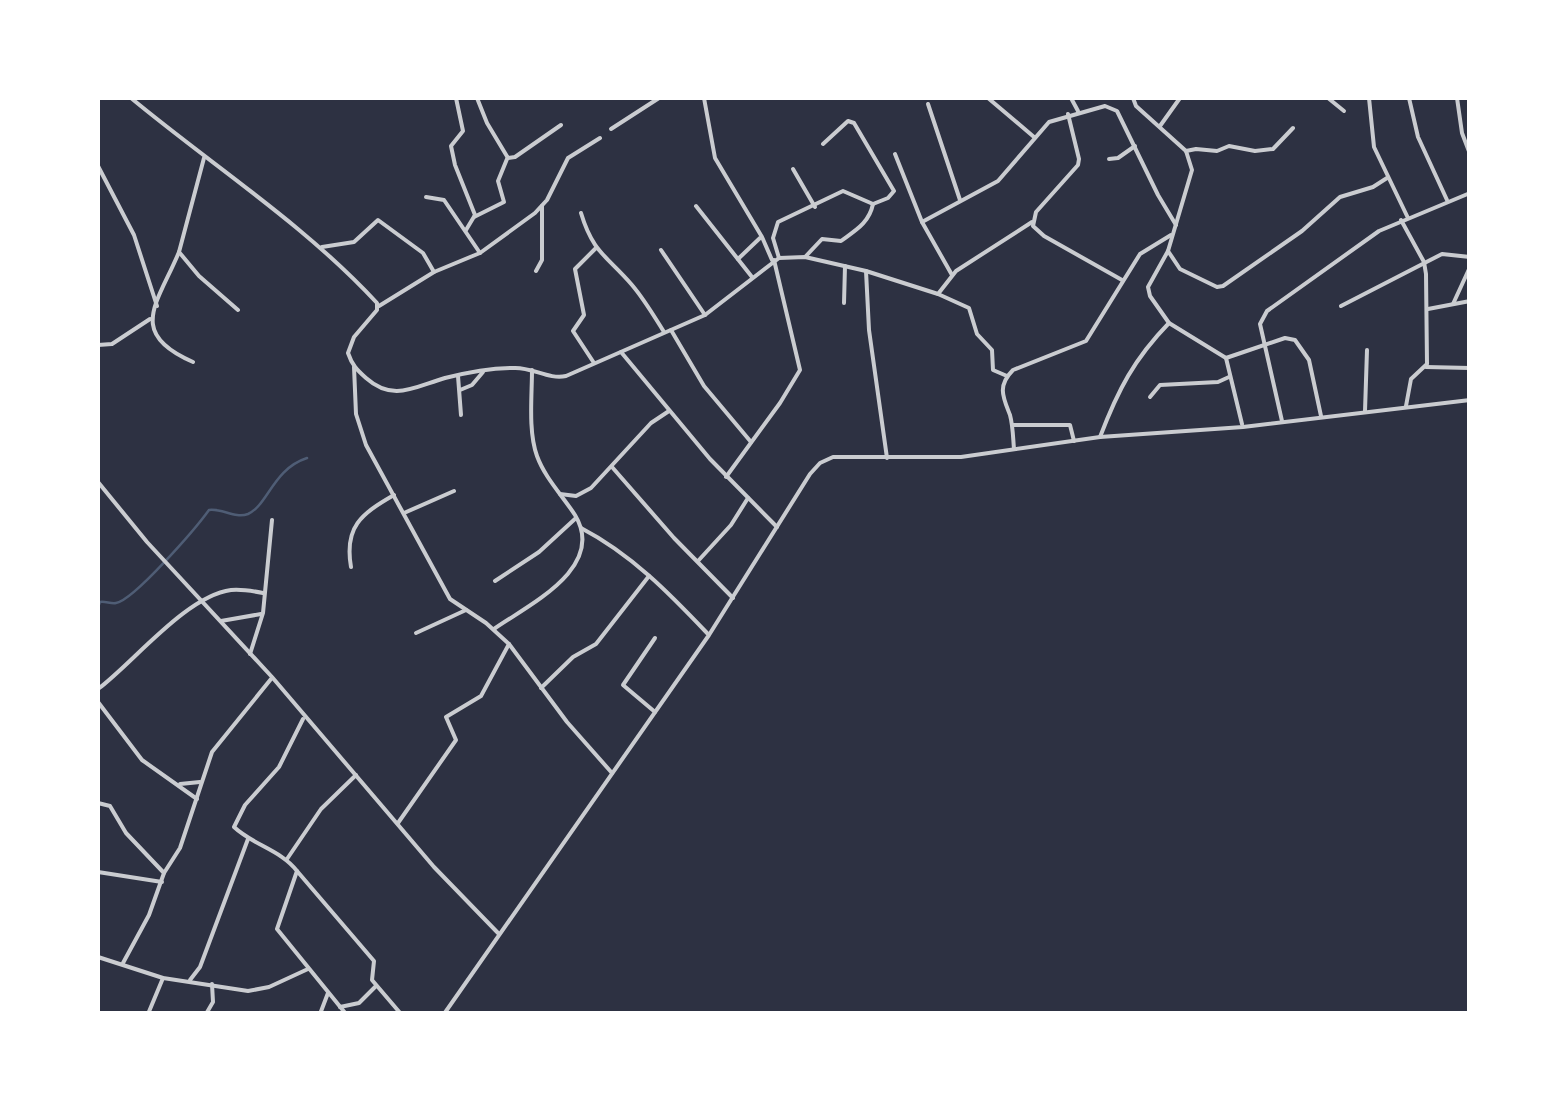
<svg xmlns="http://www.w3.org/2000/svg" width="1567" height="1111" font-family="'Exo 2',sans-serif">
<rect width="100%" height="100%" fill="#2d3142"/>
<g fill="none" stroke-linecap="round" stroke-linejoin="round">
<path stroke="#4f5d75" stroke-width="2.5" d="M 98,607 L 100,602 C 105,601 111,604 116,603 C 134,600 196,528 209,510 C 222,508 235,519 248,514 C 268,505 273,469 307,458"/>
<g stroke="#caccd0" stroke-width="4">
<path d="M 131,98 C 213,166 304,224 377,303 L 377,310 L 354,337 L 348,353 C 352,365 357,370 366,378 C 393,402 414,387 445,378 C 465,373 492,368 514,368 C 532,367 549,380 566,376 L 705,315 L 779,258 L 805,257 L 866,271 L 938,294 L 956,271 L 1032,222"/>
<path d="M 456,98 L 463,131 L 451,146 L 455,165 L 475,215 L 466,230"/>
<path d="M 477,98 L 487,123 L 508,158 L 515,157 L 561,125"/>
<path d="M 704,98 L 715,158 L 762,237 L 772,260"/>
<path d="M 988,98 L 1034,137"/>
<path d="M 1071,98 L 1078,111"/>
<path d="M 1133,98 L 1136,106 L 1186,151 L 1192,170 L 1168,251 L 1148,287 L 1150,296 L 1169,323 L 1226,358 L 1242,424"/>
<path d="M 1328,98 L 1344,111"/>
<path d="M 1369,98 L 1374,147 L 1408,218"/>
<path d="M 1409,98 L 1418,137 L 1447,200"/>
<path d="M 1457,98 L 1462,133 L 1470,154"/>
<path d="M 928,104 L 960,200"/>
<path d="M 1068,114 L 1079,159 L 1078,165 L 1036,212 L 1033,226 L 1044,236 L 1122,280"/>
<path d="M 1160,126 L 1180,98"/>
<path d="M 611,129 L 659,98"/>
<path d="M 1186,151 L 1196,149 L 1217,151 L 1229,146 L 1255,151 L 1273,149 L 1293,128"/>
<path d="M 895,154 L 922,222 L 952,275"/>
<path d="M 204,158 L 179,252 L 199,276 L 238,310"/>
<path d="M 1109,159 L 1118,158 L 1135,146"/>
<path d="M 98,166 L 134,235 L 157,306"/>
<path d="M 793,169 L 815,207"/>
<path d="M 426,197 L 444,200 L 480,253"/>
<path d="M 696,206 L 752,277"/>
<path d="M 581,213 C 593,253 607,256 632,285 C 644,299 654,316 664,332"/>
<path d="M 474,217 L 504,202 L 498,181 L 507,159"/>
<path d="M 1401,220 L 1424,262 L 1426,274 L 1427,364 L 1411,379 L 1406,406"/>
<path d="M 922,222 L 998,181 L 1049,122 L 1105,106 L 1117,111 L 1158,195 L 1176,225"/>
<path d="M 322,247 L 354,242 L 378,220 L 423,253 L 434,272"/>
<path d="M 661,250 L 705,315"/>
<path d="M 1168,251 L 1180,269 L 1217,287 L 1223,286 L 1302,231 L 1340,197 L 1373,187 L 1387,178"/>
<path d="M 179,252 C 158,303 126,333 193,362"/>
<path d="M 805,257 L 822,239 L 841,241 C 856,230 869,223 873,204"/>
<path d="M 779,258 L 773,238 L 778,222 L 843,191 L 873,204 L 888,198 L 894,191 L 854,123 L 848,121 L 823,144"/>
<path d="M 738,259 L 760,238"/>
<path d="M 536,271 L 542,260 L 542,206"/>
<path d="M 866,271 L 869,330 L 887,458"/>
<path d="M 938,294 L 969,308 L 977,334 L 992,350 L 993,370 L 1007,376"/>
<path d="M 844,303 L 845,266"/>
<path d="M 1453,304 L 1470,267"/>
<path d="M 379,306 L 434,272 L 480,253 L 535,213 L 547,200 L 568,158 L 600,138"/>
<path d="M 1341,306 L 1442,254 L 1470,257"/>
<path d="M 1428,309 L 1470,301"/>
<path d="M 671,330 L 704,386 L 751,442"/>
<path d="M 98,345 L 112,344 L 150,319"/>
<path d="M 621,352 L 710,459 L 777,527"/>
<path d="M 1226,358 L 1285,338 L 1295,340 L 1309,360 L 1321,416"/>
<path d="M 594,363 L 573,331 L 584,315 L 575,269 L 596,248"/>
<path d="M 354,367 L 356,414 L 366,445 L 450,599 L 486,623 L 509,644 L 567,722 L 612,773"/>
<path d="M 1426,367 L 1470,368"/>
<path d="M 458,376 L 461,415"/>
<path d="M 460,390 L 472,385 L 483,372"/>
<path d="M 1150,397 L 1160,385 L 1218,382 L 1229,377"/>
<path d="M 1365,411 L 1367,350"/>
<path d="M 1282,421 L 1260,324 L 1267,311 L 1379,231 L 1470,193"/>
<path d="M 1013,425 L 1070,425 L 1074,441"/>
<path d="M 1100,437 C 1118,390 1134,359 1169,323"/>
<path d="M 1014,449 C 1013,438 1013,426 1010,415 C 1003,397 997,386 1013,370 L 1086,341 L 1140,254 L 1171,235"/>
<path d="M 612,467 L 674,538 L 733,598"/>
<path d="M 726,477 L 780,403 L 800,370 L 774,260"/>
<path d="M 98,482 L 147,542 L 272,677 L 434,867 L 498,933"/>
<path d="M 560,494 L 576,496 L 591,488 L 651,423 L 669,411"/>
<path d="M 404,513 L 454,491"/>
<path d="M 581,528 C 631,554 669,593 707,633"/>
<path d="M 698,561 L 731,525 L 748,498"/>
<path d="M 351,567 C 344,527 361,514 394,495"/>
<path d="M 495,581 L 539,552 L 576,518"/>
<path d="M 221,621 L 261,614"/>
<path d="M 494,629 C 528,605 607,568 575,515 C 562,495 545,478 537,456 C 528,431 532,396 532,370"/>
<path d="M 416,633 L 466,610"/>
<path d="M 250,654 L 263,613 L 272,520"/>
<path d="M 541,688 L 573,657 L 596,644 L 649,576"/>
<path d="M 98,689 C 133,663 186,596 231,590 C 242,589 253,591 263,593"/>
<path d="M 98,702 L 142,760 L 197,799"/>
<path d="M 655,712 L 623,685 L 655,638"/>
<path d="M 303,719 L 279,767 L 245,805 L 234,827 C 253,845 281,850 297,871 L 277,929 L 346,1014"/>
<path d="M 180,784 L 200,782"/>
<path d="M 98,803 L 110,806 L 126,833 L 164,873 L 149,915 L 123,963"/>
<path d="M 398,823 L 456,740 L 446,717 L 481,696 L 509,644"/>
<path d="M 287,859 L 321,809 L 356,775"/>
<path d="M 297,871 L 374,961 L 372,980 L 401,1014"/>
<path d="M 98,872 L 162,882"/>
<path d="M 164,873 L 180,848 L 212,752 L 271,679"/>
<path d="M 98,957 L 163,978 L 248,991 L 269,987 L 308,969"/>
<path d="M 190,980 L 200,967 L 248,839"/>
<path d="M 340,1007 L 359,1003 L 376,986"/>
<path d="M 148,1014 L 163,978"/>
<path d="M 206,1014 L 213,1002 L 212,984"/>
<path d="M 320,1014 L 328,993"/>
<path d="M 444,1014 L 709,635 L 810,474 L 820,463 L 833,457 L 961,457 L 1100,437 L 1243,427 L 1470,400"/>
</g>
</g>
<rect width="1567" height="1111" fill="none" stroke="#ffffff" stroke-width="200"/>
</svg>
